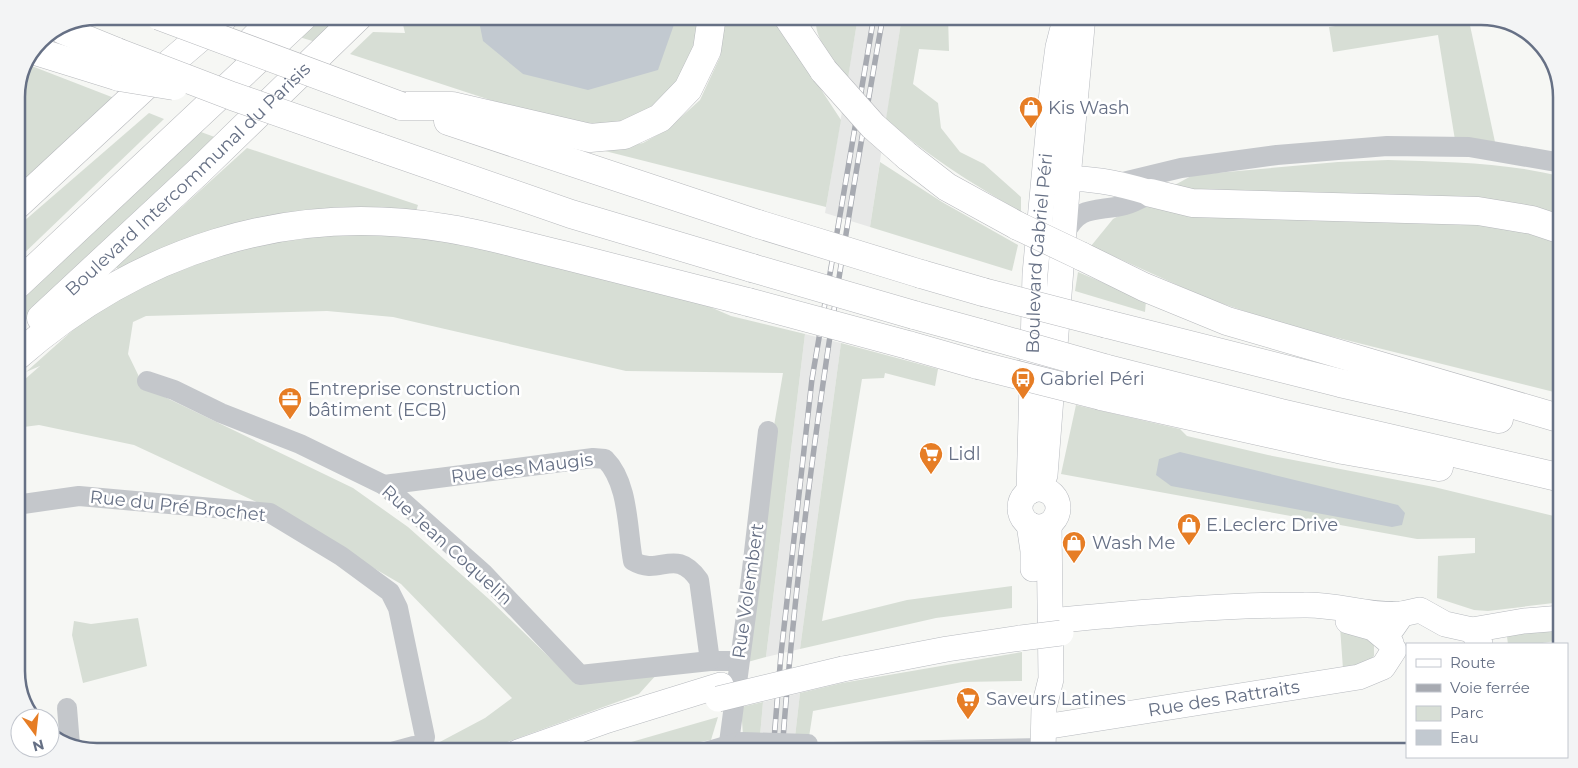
<svg xmlns="http://www.w3.org/2000/svg" width="1578" height="768" font-family="Montserrat,sans-serif">
<rect width="100%" height="100%" fill="#f6f7f4"/>
<g fill="#e7e8e7">
<path d="M 858,16 L 902,16 L 870,227 L 825,213 Z"/>
<path d="M 805,334 L 841,343 L 800,649 L 766,657 Z"/>
<path d="M 800,693 L 795,737 L 760,736 L 763,702 Z"/>
</g>
<g fill="#d7ded5">
<path d="M 317,16 L 350,16 L 319,43 L 296,36 Z"/>
<path d="M 401,16 L 700,16 L 701,35 L 686,77 L 664,102 L 634,121 L 569,126 L 350,54 L 373,32 L 405,33 Z"/>
<path d="M 724,16 L 773,16 L 841,120 L 826,207 L 605,151 L 643,143 L 668,129 L 700,100 L 720,57 Z"/>
<path d="M 816,16 L 858,16 L 848,78 C 834,62 813,39 816,16 Z"/>
<path d="M 902,16 L 948,16 L 949,51 L 919,49 L 913,84 L 938,103 L 941,128 L 960,152 L 984,164 L 1021,197 L 1021,212 C 973,184 927,156 886,119 Z"/>
<path d="M 1379,16 L 1468,16 L 1495,142 L 1455,140 L 1438,35 L 1333,52 L 1329,27 L 1380,19 Z"/>
<path d="M 29,65 L 122,101 L 16,194 L 16,92 Z"/>
<path d="M 149,113 L 164,119 L 16,261 L 16,228 Z"/>
<path d="M 201,132 L 220,139 L 16,329 L 16,304 Z"/>
<path d="M 247,148 L 418,205 L 415,215 L 121,272 L 116,267 Z"/>
<path d="M 1388,160 C 1445,162 1506,162 1562,177 L 1562,394 L 1282,324 L 1206,298 L 1091,246 L 1113,219 L 1193,175 L 1338,162 Z"/>
<path d="M 880,162 L 942,202 L 1018,245 L 1012,271 L 870,227 Z"/>
<path d="M 353,232 L 466,239 L 701,303 L 731,316 L 805,334 L 766,657 L 744,663 L 762,496 L 783,373 L 626,371 L 393,317 L 327,311 L 146,316 L 133,322 L 128,354 L 144,387 L 353,488 L 408,527 L 490,600 L 576,683 L 657,674 L 639,694 L 480,752 L 438,752 L 436,744 L 485,718 L 512,698 L 401,584 L 274,510 L 134,445 L 39,425 L 16,428 L 16,387 L 40,366 L 26,372 L 82,322 L 122,293 L 255,242 Z"/>
<path d="M 1078,272 L 1146,301 L 1145,312 L 1075,291 Z"/>
<path d="M 841,343 L 938,369 L 935,386 L 885,373 L 884,378 L 862,379 L 822,621 L 907,600 L 1012,586 L 1012,608 L 936,618 L 800,649 Z"/>
<path d="M 1076,405 L 1180,429 L 1187,436 L 1268,455 L 1434,487 L 1562,518 L 1562,602 L 1488,611 L 1474,610 L 1437,598 L 1438,556 L 1475,553 L 1475,538 L 1417,539 L 1061,474 Z"/>
<path d="M 138,618 L 147,666 L 83,683 L 72,635 L 74,621 L 91,624 Z"/>
<path d="M 1562,622 L 1562,640 L 1536,644 L 1508,644 L 1506,630 Z"/>
<path d="M 1340,627 L 1368,632 L 1374,642 L 1374,656 L 1363,666 L 1343,669 Z"/>
<path d="M 1022,652 L 1022,681 L 962,682 L 813,711 L 809,737 L 795,737 L 800,693 L 842,683 Z"/>
<path d="M 763,702 L 760,736 L 743,735 L 741,707 Z"/>
<path d="M 718,717 L 711,740 L 642,752 L 625,752 L 621,745 Z"/>
</g>
<g fill="#c2c9d0">
<path d="M 478,16 L 677,16 L 658,70 L 588,90 L 523,74 L 483,41 Z"/>
<path d="M 1180,452 L 1398,505 L 1405,513 L 1402,525 L 1392,527 L 1171,486 L 1156,475 L 1159,459 Z"/>
</g>
<g fill="none" stroke-linecap="round" stroke-linejoin="round">
<g stroke="#b7babf" stroke-width="26">
<g id="major">
<path d="M 1051,179 C 1089,177 1115,182 1151,193"/>
<path d="M 1045,475 L 1068,178 L 1083,16"/>
<circle cx="1039" cy="508" r="19"/>
<path id="s1" d="M 1029,492 L 1035,274 L 1052,92 L 1058,47 L 1066,16"/>
<path d="M 1029,524 L 1033,551 L 1033,569"/>
<path d="M 1061,620 C 1142,612 1223,605 1304,605 C 1338,604 1370,617 1402,614"/>
<path d="M 1348,621 L 1373,628 L 1391,643"/>
<path d="M 1393,627 L 1402,614 L 1420,610 L 1445,624 L 1472,630 L 1480,644"/>
<path d="M 1472,630 L 1524,621 L 1562,618"/>
<path d="M 843,669 L 947,649 L 1021,638"/>
<path id="s2" d="M 1044,727 L 1359,677 L 1383,667 L 1394,650"/>
<path d="M 518,752 L 608,720 L 721,685"/>
<path d="M 1043,752 L 1044,707 L 1051,679 L 1049,525"/>
</g>
</g>
<g stroke="#b7b9bd" stroke-width="29">
<g id="highway">
<path d="M 787,16 L 824,71"/>
<path d="M 63,30 L 117,52"/>
<path d="M 244,49 L 276,16"/>
<path d="M 35,51 L 119,77"/>
<path d="M 401,106 L 452,106 L 590,138 L 624,135 L 660,118 L 688,89 L 707,50 L 712,16"/>
<path d="M 448,121 L 758,224"/>
<path d="M 378,147 L 571,214 L 752,268"/>
<path d="M 907,156 L 947,187 L 1018,226"/>
<path d="M 1151,193 L 1192,203 L 1478,211 L 1532,220 L 1562,230"/>
<path d="M 16,206 L 169,64 L 225,16"/>
<path d="M 1081,256 L 1144,287 L 1227,321 L 1562,419"/>
<path d="M 921,274 L 983,292"/>
<path d="M 16,286 L 304,16"/>
<path d="M 914,315 L 980,333"/>
<path id="s3" d="M 41,318 L 198,172 L 359,16"/>
<path d="M 1107,324 L 1340,383 L 1499,419"/>
<path d="M 908,345 L 978,365"/>
<path d="M 16,357 C 137,251 285,202 445,228 C 485,234 524,246 563,255 C 625,271 686,286 748,302"/>
<path d="M 1104,368 L 1281,413 L 1562,478"/>
<path d="M 1101,396 L 1343,450 L 1439,467"/>
</g>
</g>
<g stroke="#c4c7cb" stroke-width="20">
<path d="M 1119,183 L 1181,168 L 1277,155 L 1387,146 L 1469,147 L 1562,163"/>
<path d="M 1065,234 C 1079,204 1097,212 1125,205 C 1136,202 1147,195 1157,190"/>
<path d="M 147,381 L 174,390 L 221,413 L 300,444 L 384,485 L 483,573 L 580,675 L 710,661 L 739,661"/>
<path d="M 384,485 L 593,458 L 605,459 C 629,483 627,528 633,561 C 660,577 675,546 699,580 L 710,661"/>
<path d="M 16,505 L 79,496 L 270,513 L 341,556 L 390,592 L 398,608 L 425,737 L 422,748"/>
<path d="M 67,708 L 70,745"/>
<path d="M 728,750 L 751,578 L 768,431"/>
<path d="M 392,752 L 414,746 L 428,752"/>
<path d="M 705,752 L 739,742"/>
<path d="M 833,752 L 1043,748"/>
</g>
<use href="#major" stroke="#fff" stroke-width="25"/>
<use href="#highway" stroke="#fff" stroke-width="28"/>
<g stroke="#a7aab1" stroke-width="5.5">
<g id="rail">
<path d="M 773,752 L 781,654 L 812,379 L 874,16"/>
<path d="M 782,752 C 800,505 840,260 883,16"/>
</g>
</g>
<use href="#rail" stroke="#fff" stroke-width="4" stroke-dasharray="11" stroke-linecap="butt"/>
<g stroke="#b7babf" stroke-width="26" stroke-linecap="butt">
<g id="major-bridge">
<path d="M 1021,638 L 1061,633"/>
<path d="M 718,699 L 843,669"/>
</g>
</g>
<g stroke="#b7b9bd" stroke-width="29" stroke-linecap="butt">
<g id="highway-bridge">
<path d="M 159,16 L 401,106"/>
<path d="M 117,52 L 232,96 L 378,147"/>
<path d="M 824,71 L 873,126 L 907,156"/>
<path d="M 119,77 L 174,86"/>
<path d="M 758,224 L 921,274"/>
<path d="M 1018,226 L 1081,256"/>
<path d="M 752,268 L 914,315"/>
<path d="M 983,292 L 1107,324"/>
<path d="M 748,302 L 908,345"/>
<path d="M 980,333 L 1104,368"/>
<path d="M 978,365 L 1101,396"/>
</g>
</g>
<path stroke="#c4c7cb" stroke-width="20" d="M 743,742 L 808,744"/>
<use href="#major-bridge" stroke="#fff" stroke-width="25"/>
<use href="#highway-bridge" stroke="#fff" stroke-width="28"/>
</g>
<defs>
<g id="shop-pin" transform="scale(1.25)"><path d="M0 17L-7.5 6A9.5 9.5 0 1 1 7.5 6Z" fill="#e67d25" stroke="#fff"/><path d="M-5-2.5h2.3a2.7 3.5 0 0 1 5.4 0H5L5.5 6h-11ZM-1.5-2.5h3a1.5 2.3 0 0 0-3 0Z" fill="#fff"/></g>
<g id="bus-pin" transform="scale(1.25)"><path d="M0 17L-7.5 6A9.5 9.5 0 1 1 7.5 6Z" fill="#e67d25" stroke="#fff"/><path d="M-5-6H5V4H4V6H2V4H-2V6H-4V4H-5ZM-3.5-4V0h7V-4ZM-3.5 1.2v1.5H-2V1.2ZM2 1.2v1.5H3.5V1.2Z" fill="#fff"/></g>
<g id="office-pin" transform="scale(1.25)"><path d="M0 17L-7.5 6A9.5 9.5 0 1 1 7.5 6Z" fill="#e67d25" stroke="#fff"/><path d="M-6-3h4V-5.5h4V-3h4V5H-6ZM-1-4.5V-3h2v-1.5ZM-6 0V1H6V0Z" fill="#fff"/></g>
<g id="supermarket-pin" transform="scale(1.25)"><path d="M0 17L-7.5 6A9.5 9.5 0 1 1 7.5 6Z" fill="#e67d25" stroke="#fff"/><path d="M-6-5.5h2.5l.6 2H6L4.5 2H-2.5L-4.4-4H-6ZM-1.5 3.2a1.3 1.3 0 1 0 .1 0ZM3 3.2a1.3 1.3 0 1 0 .1 0Z" fill="#fff"/></g>
</defs>
<g fill-rule="evenodd">
<use href="#shop-pin" x="1031" y="108"/>
<use href="#bus-pin" x="1023" y="379"/>
<use href="#office-pin" x="290" y="399"/>
<use href="#supermarket-pin" x="931" y="454"/>
<use href="#shop-pin" x="1189" y="525"/>
<use href="#shop-pin" x="1074" y="543"/>
<use href="#supermarket-pin" x="968" y="699"/>
</g>
<g text-anchor="middle" stroke-width="5" stroke-linejoin="round" paint-order="stroke">
<g font-size="18" fill="#667085" stroke="#fff" text-anchor="start">
<text x="1048" y="114">Kis Wash</text>
<text x="1040" y="385">Gabriel Péri</text>
<text x="308" y="395">Entreprise construction<tspan x="308" dy="21">bâtiment (ECB)</tspan></text>
<text x="948" y="460">Lidl</text>
<text x="1206" y="531">E.Leclerc Drive</text>
<text x="1092" y="549">Wash Me</text>
<text x="986" y="705">Saveurs Latines</text>
</g>
<g font-size="18" fill="#667085" stroke="#fff">
<text dy="6" stroke="none"><textPath href="#s3" startOffset="202">Boulevard Intercommunal du Parisis</textPath></text>
<text dy="6" stroke="none"><textPath href="#s1" startOffset="239">Boulevard Gabriel Péri</textPath></text>
<text transform="translate(522 468) rotate(-7)" y="6">Rue des Maugis</text>
<text transform="translate(178 506) rotate(6)" y="6">Rue du Pré Brochet</text>
<text transform="translate(447 545) rotate(42)" y="6">Rue Jean Coquelin</text>
<text transform="translate(748 591) rotate(-82)" y="6">Rue Volembert</text>
<text dy="6" stroke="none"><textPath href="#s2" startOffset="182">Rue des Rattraits</textPath></text>
</g>
</g>
<path d="M0 0H1578V768H0ZM97 25H1481A72 72 0 0 1 1553 97V671A72 72 0 0 1 1481 743H97A72 72 0 0 1 25 671V97A72 72 0 0 1 97 25Z" fill="#f3f4f5" fill-rule="evenodd"/>
<path fill="none" stroke="#667085" stroke-width="2.5" d="M97 25H1481A72 72 0 0 1 1553 97V671A72 72 0 0 1 1481 743H97A72 72 0 0 1 25 671V97A72 72 0 0 1 97 25Z"/>
<rect x="1406" y="643" width="162" height="115" fill="#ffffff" stroke="#c2c6ce"/>
<rect x="1416" y="659" width="25" height="8" fill="#ffffff" stroke="#c2c6ce"/>
<text x="1450" y="668" font-size="15" fill="#667085">Route</text>
<rect x="1416" y="684" width="25" height="8" fill="#a7aab1" stroke="#c2c6ce"/>
<text x="1450" y="693" font-size="15" fill="#667085">Voie ferrée</text>
<rect x="1416" y="706" width="25" height="15" fill="#d7ded5" stroke="#c2c6ce"/>
<text x="1450" y="718" font-size="15" fill="#667085">Parc</text>
<rect x="1416" y="730" width="25" height="15" fill="#c2c9d0" stroke="#c2c6ce"/>
<text x="1450" y="743" font-size="15" fill="#667085">Eau</text>
<g transform="translate(35 733) rotate(165)"><circle r="24" fill="#ffffff" stroke="#c2c6ce"/>
<path d="M0-4L9 19L0 12L-9 19Z" fill="#e67d25"/>
<text y="-8" font-size="14" font-weight="bold" text-anchor="middle" fill="#667085">N</text>
</g>
</svg>
